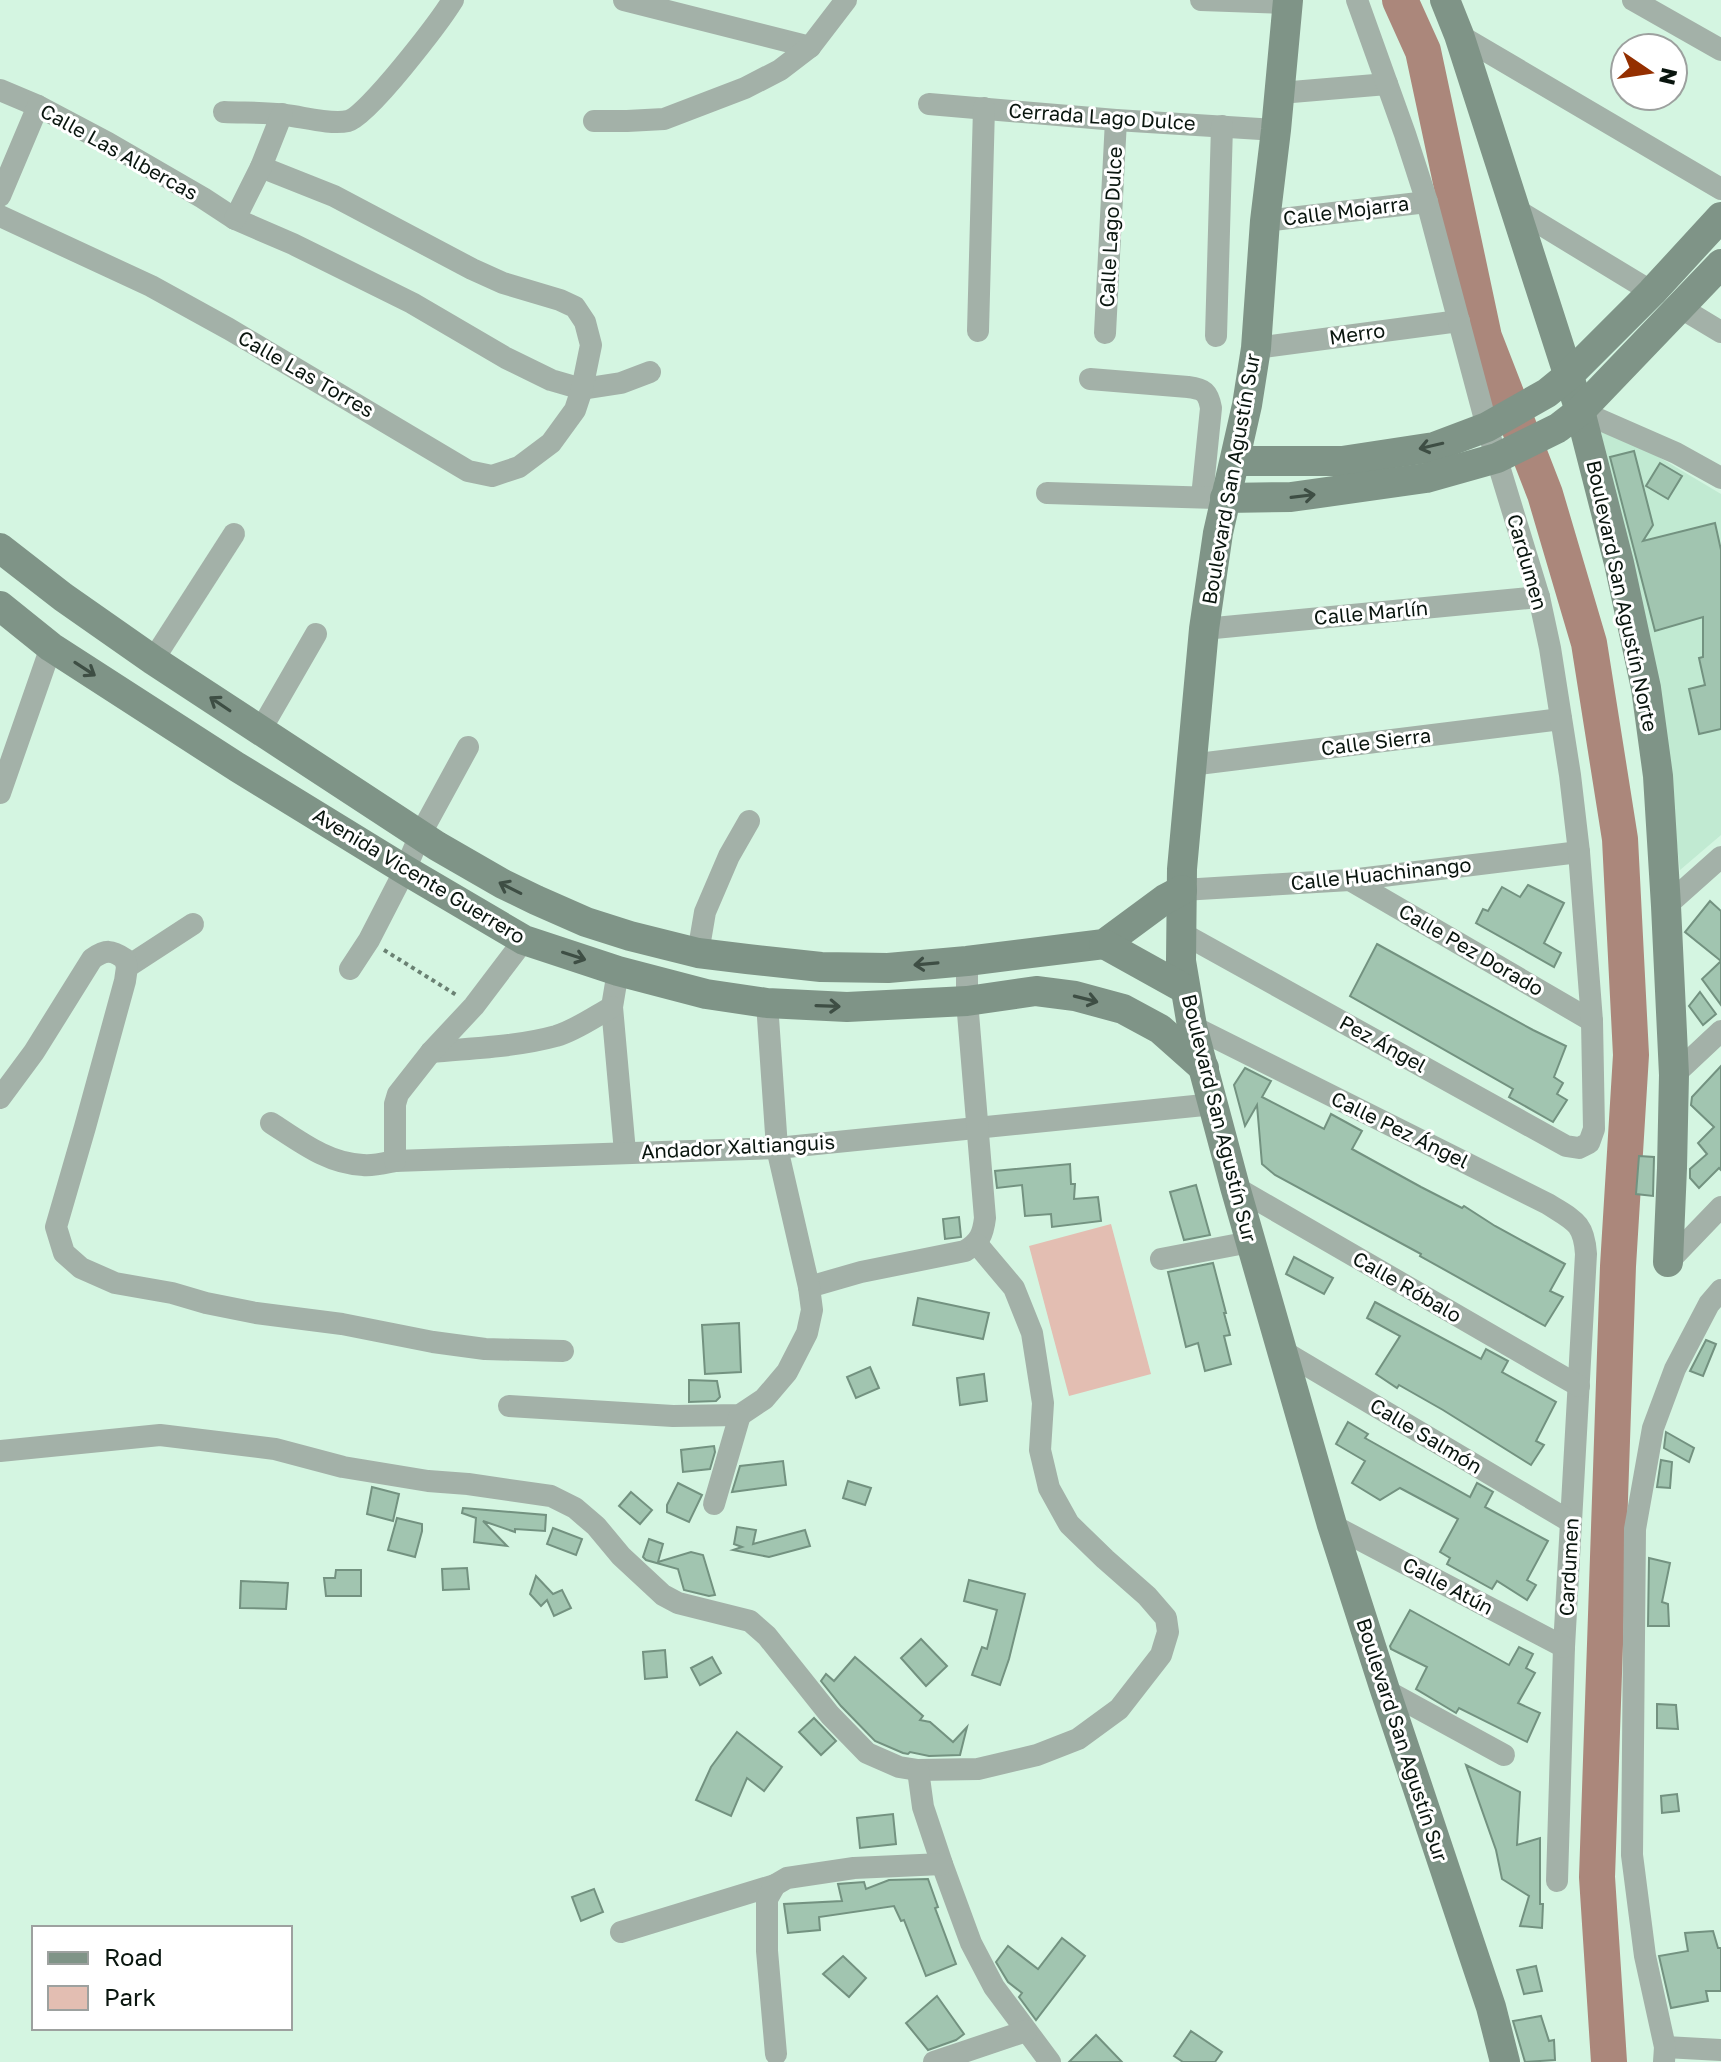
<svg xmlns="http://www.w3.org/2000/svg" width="1721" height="2062" font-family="'Golos Text',sans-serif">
<rect width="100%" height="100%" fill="#d4f5e1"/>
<path fill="#c1ead2" d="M 1606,430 L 1615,431 L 1721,494 L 1721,835 L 1680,870 L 1664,736 L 1601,432 Z"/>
<path fill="#e3beb2" d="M 1111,1224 L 1151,1374 L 1069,1396 L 1029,1246 Z"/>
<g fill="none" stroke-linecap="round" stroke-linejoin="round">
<path stroke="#ab877b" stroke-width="36" d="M 1400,0 L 1423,51 L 1484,337 L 1545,494 L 1589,643 L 1620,839 L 1631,1055 L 1618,1266 L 1597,1877 L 1609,2062"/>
</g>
<g fill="#a1c5b0" stroke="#739280" stroke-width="2">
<path d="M 1634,451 L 1653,525 L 1643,541 L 1715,523 L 1721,550 L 1721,729 L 1699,734 L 1689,689 L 1705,685 L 1699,658 L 1703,657 L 1703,617 L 1655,631 L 1610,457 Z"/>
<path d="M 1660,463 L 1682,476 L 1668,499 L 1646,486 Z"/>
<path d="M 1528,885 L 1564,903 L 1544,943 L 1561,953 L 1554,967 L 1476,923 L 1483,909 L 1488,911 L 1502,887 L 1520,897 Z"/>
<path d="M 1710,901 L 1721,911 L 1721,1005 L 1702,979 L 1721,961 L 1685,932 Z"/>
<path d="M 1377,944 L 1533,1030 L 1566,1046 L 1554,1077 L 1563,1083 L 1557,1094 L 1567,1100 L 1553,1122 L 1509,1097 L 1513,1089 L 1350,996 Z"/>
<path d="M 1700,992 L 1716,1014 L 1703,1025 L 1689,1006 Z"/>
<path d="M 1721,1066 L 1721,1170 L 1719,1168 L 1699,1188 L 1690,1178 L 1690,1169 L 1707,1154 L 1698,1143 L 1714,1127 L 1691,1105 L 1692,1097 Z"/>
<path d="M 1245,1068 L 1271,1081 L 1262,1097 L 1324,1129 L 1331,1114 L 1362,1131 L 1352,1149 L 1421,1187 L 1462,1208 L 1464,1206 L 1495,1226 L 1565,1264 L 1550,1291 L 1563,1297 L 1545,1326 L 1420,1256 L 1421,1254 L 1275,1175 L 1262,1164 L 1257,1105 L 1245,1126 L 1234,1085 Z"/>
<path d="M 1639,1156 L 1654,1157 L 1653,1196 L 1636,1194 Z"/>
<path d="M 1070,1164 L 1071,1184 L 1075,1184 L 1074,1199 L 1098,1197 L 1101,1221 L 1052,1227 L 1051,1214 L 1025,1216 L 1022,1185 L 997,1188 L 995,1171 Z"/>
<path d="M 1196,1185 L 1210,1235 L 1184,1240 L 1170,1192 Z"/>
<path d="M 959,1217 L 961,1237 L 945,1239 L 943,1219 Z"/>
<path d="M 1294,1257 L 1333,1278 L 1324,1294 L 1286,1274 Z"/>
<path d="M 1213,1263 L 1226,1313 L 1224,1313 L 1230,1335 L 1224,1336 L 1231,1364 L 1205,1371 L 1198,1343 L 1186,1347 L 1168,1272 Z"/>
<path d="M 918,1298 L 989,1313 L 983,1339 L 913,1325 Z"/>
<path d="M 1375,1302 L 1481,1359 L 1486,1349 L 1508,1361 L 1502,1372 L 1556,1402 L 1536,1441 L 1544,1445 L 1531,1465 L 1443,1410 L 1399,1385 L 1397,1388 L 1376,1374 L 1400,1336 L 1367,1318 Z"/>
<path d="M 739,1323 L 741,1372 L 705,1374 L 702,1325 Z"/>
<path d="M 1706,1340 L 1716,1344 L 1703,1376 L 1690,1371 Z"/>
<path d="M 870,1367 L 879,1388 L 856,1398 L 847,1377 Z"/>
<path d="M 984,1374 L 987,1401 L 960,1405 L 957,1378 Z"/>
<path d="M 689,1380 L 717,1381 L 720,1397 L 716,1401 L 689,1402 Z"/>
<path d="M 1348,1422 L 1368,1434 L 1365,1438 L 1470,1497 L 1477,1483 L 1493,1492 L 1485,1507 L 1548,1541 L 1527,1580 L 1536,1585 L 1527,1600 L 1497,1581 L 1492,1589 L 1447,1564 L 1450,1558 L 1440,1552 L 1458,1519 L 1400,1488 L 1380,1500 L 1352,1483 L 1365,1461 L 1336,1444 Z"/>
<path d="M 1666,1432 L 1694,1448 L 1689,1462 L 1664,1448 Z"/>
<path d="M 714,1446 L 715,1452 L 710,1469 L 683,1472 L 681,1450 Z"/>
<path d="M 1661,1460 L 1672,1462 L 1670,1488 L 1657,1487 Z"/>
<path d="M 783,1461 L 786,1485 L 732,1492 L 740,1466 Z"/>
<path d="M 848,1481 L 871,1488 L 865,1505 L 843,1498 Z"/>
<path d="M 678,1483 L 702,1495 L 689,1522 L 667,1512 L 667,1505 Z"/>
<path d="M 372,1487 L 399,1494 L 393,1521 L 367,1514 Z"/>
<path d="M 631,1492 L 652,1510 L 640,1524 L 619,1506 Z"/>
<path d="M 463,1508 L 546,1515 L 545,1531 L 515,1529 L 515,1532 L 483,1521 L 507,1546 L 474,1542 L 476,1518 L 462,1513 Z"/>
<path d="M 397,1518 L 422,1524 L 422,1531 L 415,1557 L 388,1550 Z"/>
<path d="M 737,1527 L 756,1530 L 753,1544 L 805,1530 L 810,1546 L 769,1557 L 733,1550 L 742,1547 L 734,1544 Z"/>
<path d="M 553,1528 L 582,1539 L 576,1555 L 547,1544 Z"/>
<path d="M 649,1539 L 663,1544 L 658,1562 L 691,1552 L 703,1555 L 715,1595 L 709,1596 L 684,1590 L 678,1569 L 646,1560 L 643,1557 Z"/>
<path d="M 1649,1558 L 1670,1563 L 1662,1602 L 1668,1604 L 1669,1626 L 1648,1626 Z"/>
<path d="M 467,1568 L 469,1589 L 443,1590 L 442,1569 Z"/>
<path d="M 336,1570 L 361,1570 L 361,1596 L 326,1596 L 324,1578 L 335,1578 Z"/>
<path d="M 536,1576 L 553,1594 L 562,1590 L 571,1608 L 554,1616 L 547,1600 L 541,1606 L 530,1594 Z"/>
<path d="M 969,1580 L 1025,1594 L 1009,1659 L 1000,1685 L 972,1675 L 982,1647 L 987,1649 L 997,1610 L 964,1601 Z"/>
<path d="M 241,1581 L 288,1583 L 286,1609 L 240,1608 Z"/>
<path d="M 1410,1610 L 1509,1665 L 1519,1647 L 1533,1654 L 1526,1668 L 1535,1673 L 1518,1703 L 1540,1713 L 1527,1742 L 1459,1708 L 1456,1713 L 1416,1689 L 1427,1667 L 1391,1649 L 1390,1646 Z"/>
<path d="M 921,1639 L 947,1666 L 926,1686 L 901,1658 Z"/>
<path d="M 665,1650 L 667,1677 L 645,1679 L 643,1652 Z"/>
<path d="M 712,1657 L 721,1673 L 700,1685 L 691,1668 Z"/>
<path d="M 855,1657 L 923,1716 L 920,1720 L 930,1722 L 953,1742 L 967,1727 L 960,1755 L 929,1756 L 910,1752 L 908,1754 L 903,1753 L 875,1741 L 841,1706 L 821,1681 L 826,1674 L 834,1681 Z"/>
<path d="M 1657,1704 L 1676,1705 L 1678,1729 L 1657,1728 Z"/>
<path d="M 814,1718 L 836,1741 L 821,1755 L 799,1732 Z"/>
<path d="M 737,1732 L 782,1767 L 764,1791 L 747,1778 L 731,1816 L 696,1800 L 711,1767 Z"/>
<path d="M 1466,1765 L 1520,1792 L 1517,1845 L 1540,1838 L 1540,1904 L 1543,1904 L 1542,1928 L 1520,1926 L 1529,1896 L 1502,1879 L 1496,1850 Z"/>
<path d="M 1677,1794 L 1679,1811 L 1662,1813 L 1661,1796 Z"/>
<path d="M 893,1814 L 896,1844 L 860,1848 L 857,1818 Z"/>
<path d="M 928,1879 L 938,1907 L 935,1908 L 956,1964 L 926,1976 L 904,1920 L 901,1921 L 894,1906 L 819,1917 L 820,1930 L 788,1933 L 784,1904 L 842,1901 L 838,1884 L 864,1882 L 866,1889 L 889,1880 Z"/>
<path d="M 594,1889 L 603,1912 L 581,1921 L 572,1897 Z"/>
<path d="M 1713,1931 L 1718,1948 L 1721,1948 L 1721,1991 L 1706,1991 L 1708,2001 L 1671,2008 L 1659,1956 L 1688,1951 L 1685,1933 Z"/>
<path d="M 1062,1938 L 1085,1956 L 1036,2020 L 1019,1997 L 1022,1993 L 1008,1982 L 996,1962 L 1008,1946 L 1038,1969 Z"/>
<path d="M 843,1956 L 866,1978 L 849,1997 L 823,1974 Z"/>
<path d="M 1536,1966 L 1542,1991 L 1524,1994 L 1517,1970 Z"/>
<path d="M 937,1996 L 964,2034 L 956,2040 L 928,2050 L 906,2023 Z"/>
<path d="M 1541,2016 L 1549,2041 L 1554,2040 L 1555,2060 L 1525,2062 L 1513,2021 Z"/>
<path d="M 1191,2031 L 1222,2052 L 1215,2062 L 1183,2062 L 1174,2056 Z"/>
<path d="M 1096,2035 L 1122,2062 L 1069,2062 Z"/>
</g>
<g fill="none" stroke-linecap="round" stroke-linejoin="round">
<path stroke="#6a8173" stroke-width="4" stroke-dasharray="4 4" stroke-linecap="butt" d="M 384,950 L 458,996"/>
<g stroke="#a3b1a8" stroke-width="22">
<path d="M 624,0 L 810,47"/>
<path d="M 1201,0 L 1288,3"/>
<path d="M 1633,0 L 1721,50"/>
<path d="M 1459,35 L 1721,189"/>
<path d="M 0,90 L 38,106 L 108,143 L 203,198 L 235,219 L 293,244 L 412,303 L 506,358 L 551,380 L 582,389 L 621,383 L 650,372"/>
<path d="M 1280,93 L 1387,84"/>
<path d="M 929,104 L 1116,120 L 1276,130"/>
<path d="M 224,112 C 244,113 265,112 286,115 C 303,117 331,125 348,121 C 368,116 440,21 453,0"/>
<path d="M 594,121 L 627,121 L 664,119 L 745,88 L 780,70 L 810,47 L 846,0"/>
<path d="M 0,196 L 38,106"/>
<path d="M 1517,210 L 1652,292"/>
<path d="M 0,216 L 151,286 L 229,329 L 468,471 L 492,476 L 519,467 L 551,443 L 575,410 L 582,389 L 591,345 L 585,322 L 575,307 L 560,300 L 503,283 L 472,269 L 334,196 L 261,167"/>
<path d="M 235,219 L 261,167 L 282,114"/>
<path d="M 1265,221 L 1427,202"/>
<path d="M 1681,308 L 1721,332"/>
<path d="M 978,331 L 984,108"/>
<path d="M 1105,333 L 1116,120"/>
<path d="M 1216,336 L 1222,126"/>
<path d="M 1256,348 L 1459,321"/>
<path d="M 1090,379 L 1188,387 C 1204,389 1208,392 1211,408 L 1202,497"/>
<path d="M 1580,411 L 1676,453 L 1721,478"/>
<path d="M 1047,493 L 1216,498"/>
<path d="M 1204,629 L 1539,597"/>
<path d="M 153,660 L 234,534"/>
<path d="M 260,731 L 316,634"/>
<path d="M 1190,765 L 1561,719"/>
<path d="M 0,793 L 51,647"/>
<path d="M 1350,880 L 1592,1021"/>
<path d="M 1182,890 L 1350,880 L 1579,852"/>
<path d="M 1666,906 L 1721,857"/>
<path d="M 1180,932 L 1566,1146 L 1579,1148 L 1589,1143 L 1594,1129 L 1592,1021 L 1579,852 L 1570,775 L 1550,648 L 1539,597 L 1487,427 L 1427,202 L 1405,134 L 1357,0"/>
<path d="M 698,953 L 705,912 L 729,856 L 749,821"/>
<path d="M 127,967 L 193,924"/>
<path d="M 350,969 L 369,940 L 405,870 L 420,835 L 468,747"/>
<path d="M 618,971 L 612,1007 L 625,1152"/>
<path d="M 1192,1026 L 1548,1204 C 1573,1220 1584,1222 1586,1254 L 1564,1647 L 1557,1881"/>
<path d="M 431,1052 C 472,1048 516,1047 556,1036 C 576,1030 594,1017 612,1007"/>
<path d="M 1674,1075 L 1721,1031"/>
<path d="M 0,1098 L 34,1052 L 92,959 C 106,949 112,950 125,959 L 127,967 L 125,981 L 85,1127 L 56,1227 L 64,1253 L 81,1268 L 115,1283 L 172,1293 L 206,1303 L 256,1313 L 342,1324 L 433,1342 L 485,1349 L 563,1351"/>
<path d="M 271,1123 C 299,1141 328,1164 363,1165 C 374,1166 385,1163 395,1161 L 777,1148 L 1214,1104"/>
<path d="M 395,1161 L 395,1104 L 398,1094 L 431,1052 L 474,1006 L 524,940"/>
<path d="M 1235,1187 L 1579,1386"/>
<path d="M 1161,1259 L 1250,1242"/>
<path d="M 1668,1262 L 1721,1207"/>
<path d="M 809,1287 L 861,1272 L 965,1251 C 980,1242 983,1234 985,1218 L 967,1001 L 967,961"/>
<path d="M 1281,1350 L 1571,1522"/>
<path d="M 509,1406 L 673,1416 L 740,1415 L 764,1399 L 787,1372 L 807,1333 L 812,1310 L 809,1287 L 777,1148 L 767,1003"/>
<path d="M 0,1451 L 160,1435 L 275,1449 L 343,1467 L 428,1481 L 468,1484 L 551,1496 L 575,1508 L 596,1526 L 621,1556 L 663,1595 L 678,1603 L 750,1621 L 767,1636 L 830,1715 L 867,1753 L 899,1767 L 918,1770 L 978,1769 L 1037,1755 L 1078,1739 L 1119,1709 L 1161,1655 L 1168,1632 L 1166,1618 L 1147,1596 L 1105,1559 L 1069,1524 L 1049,1488 L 1040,1450 L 1043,1403 L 1032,1333 L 1014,1288 L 977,1244"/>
<path d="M 714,1504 L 740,1415"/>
<path d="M 1332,1525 L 1564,1647"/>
<path d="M 1385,1690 L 1504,1755"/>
<path d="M 918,1770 L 923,1807 L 942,1864 L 971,1943 L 994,1987 L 1050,2062"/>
<path d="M 621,1932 L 775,1885"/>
<path d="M 1665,2047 L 1721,2050"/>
<path d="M 776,2054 L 767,1951 L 767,1899 L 775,1885 L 787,1878 L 854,1868 L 942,1864"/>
<path d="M 934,2062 L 1026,2031"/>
<path d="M 1664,2062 L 1665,2047 L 1645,1956 L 1632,1855 L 1635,1529 L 1653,1428 L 1675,1369 L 1709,1304 L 1721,1290"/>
</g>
<g stroke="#7f9487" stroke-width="30">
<path d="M 1288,0 L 1276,130 L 1265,221 L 1256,348 L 1247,405 L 1218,533 L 1204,629 L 1182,869 L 1181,961 L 1192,1026 L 1235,1187 L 1332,1525 L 1385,1690 L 1491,2007 L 1505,2062"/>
<path d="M 1445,0 L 1459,35 L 1580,411 L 1619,563 L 1646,688 L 1658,776 L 1666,906 L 1674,1075 L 1672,1168 L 1668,1262"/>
<path d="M 1235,461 L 1342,461 L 1434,447 L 1487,427 L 1547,393 L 1569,375 L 1652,292 L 1721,217"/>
<path d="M 1225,498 L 1291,497 L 1426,478 L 1497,458 L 1558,428 L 1580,411 L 1721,264"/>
<path d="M 0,548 L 63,597 L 153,660 L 437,846 L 503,884 L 536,900 L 586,922 L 630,936 L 698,953 L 747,959 L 821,967 L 888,968 L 967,961 L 1104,944 L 1165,899 L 1182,890"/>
<path d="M 0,606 L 51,647 L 237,767 L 405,870 L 524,940 L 618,971 L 706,994 L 767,1003 L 847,1007 L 967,1001 L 1036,991 L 1075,996 L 1123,1009 L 1160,1029 L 1204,1068"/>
<path d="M 1104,944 L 1185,989"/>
</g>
</g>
<defs><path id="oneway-shaft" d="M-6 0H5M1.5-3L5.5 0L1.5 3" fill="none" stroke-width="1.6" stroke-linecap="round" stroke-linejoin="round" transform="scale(2)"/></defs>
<g stroke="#3e4e44">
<use href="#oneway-shaft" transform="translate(1431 446) rotate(167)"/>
<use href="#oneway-shaft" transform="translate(1303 496) rotate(-7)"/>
<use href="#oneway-shaft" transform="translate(85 669) rotate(33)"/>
<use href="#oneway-shaft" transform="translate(220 704) rotate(-146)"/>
<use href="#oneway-shaft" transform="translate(510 888) rotate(-153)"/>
<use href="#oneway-shaft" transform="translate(574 956) rotate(18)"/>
<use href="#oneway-shaft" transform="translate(926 964) rotate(175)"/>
<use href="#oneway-shaft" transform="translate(1086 999) rotate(14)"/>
<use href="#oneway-shaft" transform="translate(828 1006) rotate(2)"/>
</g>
<g text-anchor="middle" stroke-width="6" stroke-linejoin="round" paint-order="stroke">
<g font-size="20" fill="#09150e" stroke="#fff">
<text transform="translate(1102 117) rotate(4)" y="7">Cerrada Lago Dulce</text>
<text transform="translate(119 152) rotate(29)" y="7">Calle Las Albercas</text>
<text transform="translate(1346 211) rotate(-7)" y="7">Calle Mojarra</text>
<text transform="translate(1111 227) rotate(-87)" y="7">Calle Lago Dulce</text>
<text transform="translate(1357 334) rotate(-8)" y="7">Merro</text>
<text transform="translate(306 374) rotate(30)" y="7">Calle Las Torres</text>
<text transform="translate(1231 479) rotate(-80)" y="7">Boulevard San Agustín Sur</text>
<text transform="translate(1527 562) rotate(74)" y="7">Cardumen</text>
<text transform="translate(1622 596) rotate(78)" y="7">Boulevard San Agustín Norte</text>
<text transform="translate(1371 613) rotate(-5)" y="7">Calle Marlín</text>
<text transform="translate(1376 742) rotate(-7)" y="7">Calle Sierra</text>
<text transform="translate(1381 874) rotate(-6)" y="7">Calle Huachinango</text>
<text transform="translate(419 876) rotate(31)" y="7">Avenida Vicente Guerrero</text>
<text transform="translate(1471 950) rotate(30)" y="7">Calle Pez Dorado</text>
<text transform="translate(1383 1044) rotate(29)" y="7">Pez Ángel</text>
<text transform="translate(1219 1118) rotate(76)" y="7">Boulevard San Agustín Sur</text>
<text transform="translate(1400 1130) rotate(26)" y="7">Calle Pez Ángel</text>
<text transform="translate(738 1147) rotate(-3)" y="7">Andador Xaltianguis</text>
<text transform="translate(1407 1287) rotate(30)" y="7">Calle Róbalo</text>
<text transform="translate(1426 1436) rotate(31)" y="7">Calle Salmón</text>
<text transform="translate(1569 1567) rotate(-87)" y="7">Cardumen</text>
<text transform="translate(1448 1586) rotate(28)" y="7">Calle Atún</text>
<text transform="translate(1402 1740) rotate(72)" y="7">Boulevard San Agustín Sur</text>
</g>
</g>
<rect x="32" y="1926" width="260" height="104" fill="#ffffff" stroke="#9da19f" stroke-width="2"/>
<rect x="48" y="1952" width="40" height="12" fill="#7f9487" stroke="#9da19f" stroke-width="2"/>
<text x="104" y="1966" font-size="24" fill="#09150e">Road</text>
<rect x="48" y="1986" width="40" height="24" fill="#e3beb2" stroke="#9da19f" stroke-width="2"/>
<text x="104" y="2006" font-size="24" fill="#09150e">Park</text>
<g transform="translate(1649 72) rotate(103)"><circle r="38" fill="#ffffff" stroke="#9da19f" stroke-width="2"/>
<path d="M0-6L14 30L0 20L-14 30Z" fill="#942f00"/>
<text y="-12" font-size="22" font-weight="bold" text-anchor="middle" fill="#09150e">N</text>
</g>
</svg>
